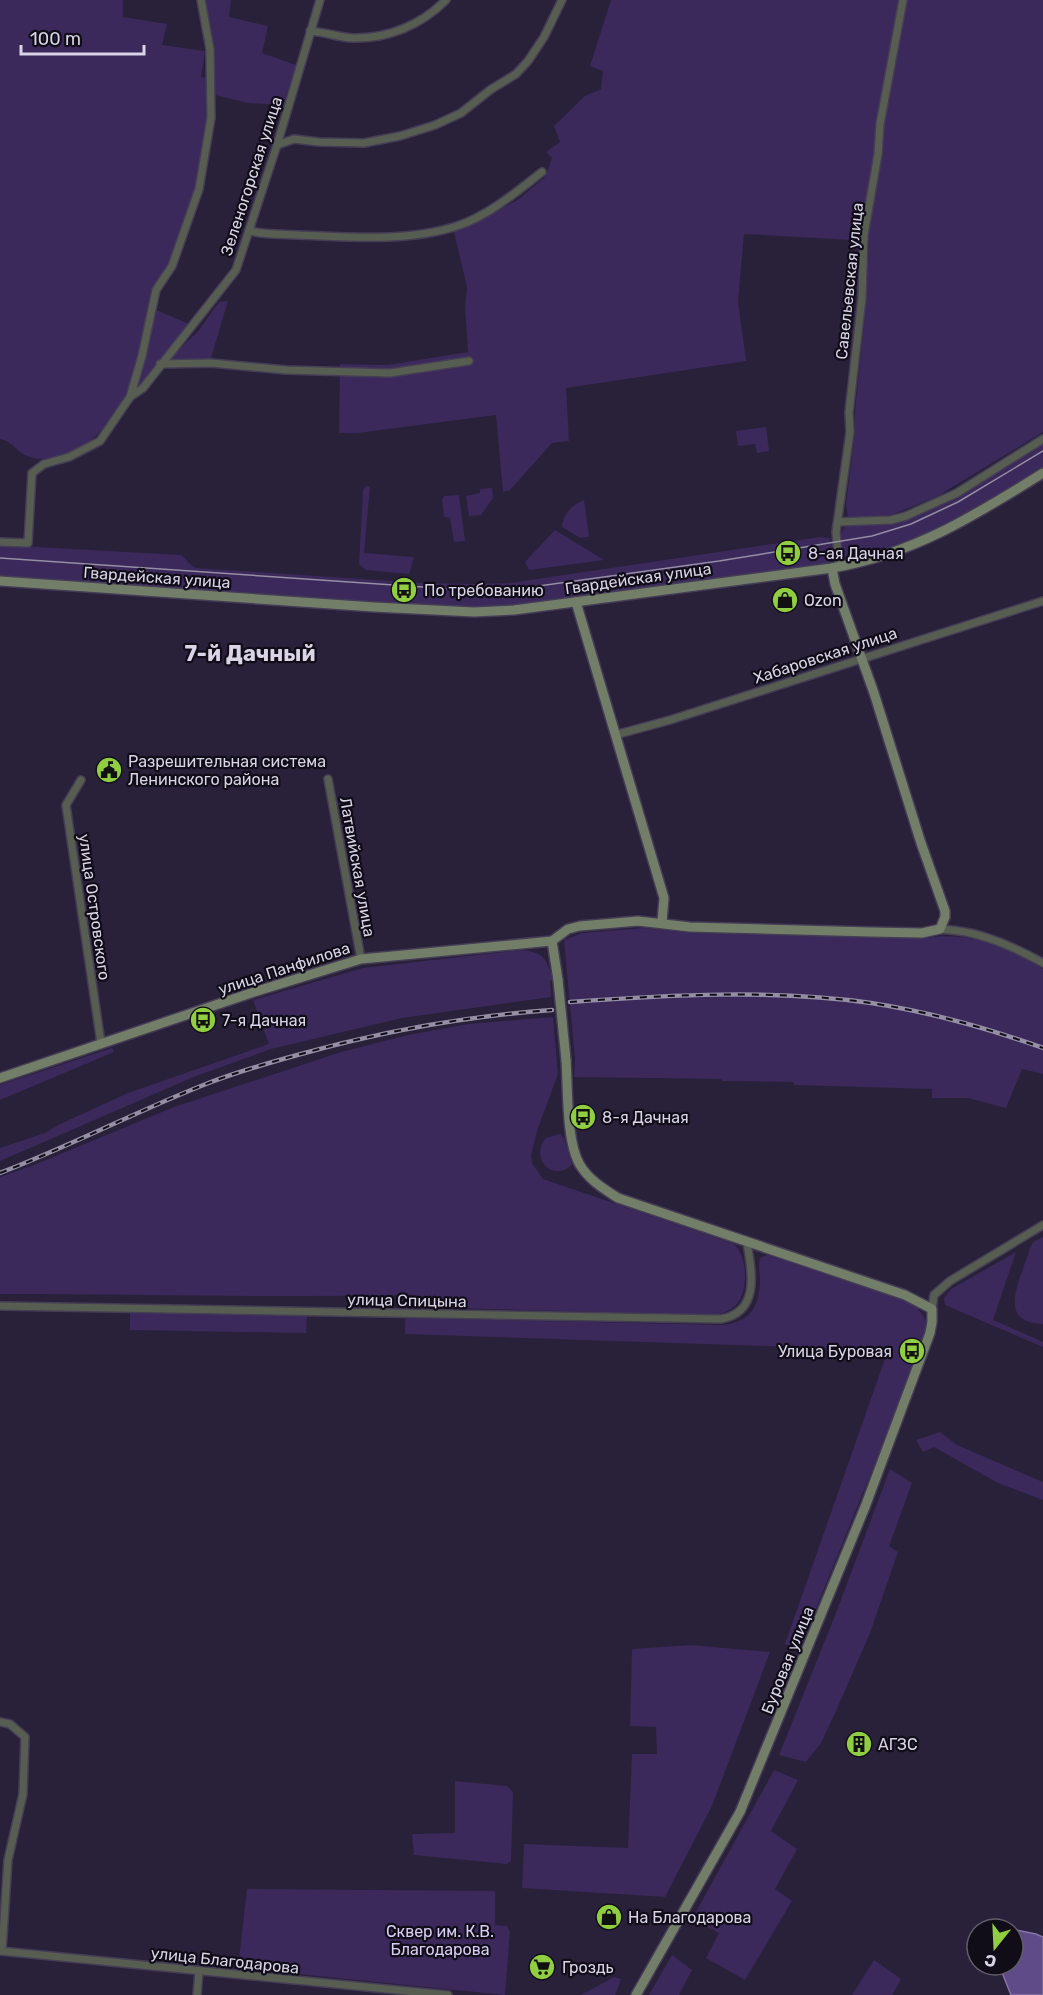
<svg xmlns="http://www.w3.org/2000/svg" width="1043" height="1995" font-family="Rubik,sans-serif">
<rect width="100%" height="100%" fill="#29203a"/>
<g fill="#3a295a">
<path d="M 0,0 L 123,0 L 123,17 L 167,24 L 162,45 L 205,51 L 201,77 L 208,78 C 211,135 198,190 176,243 C 172,254 168,267 162,277 C 160,280 156,283 154,287 C 145,303 144,336 140,355 C 130,397 103,445 58,457 C 45,460 29,460 19,451 C 12,445 9,441 0,439 Z"/>
<path d="M 204,0 L 231,0 L 229,17 L 268,26 L 262,53 L 296,65 L 283,105 L 248,103 L 215,95 L 215,47 Z"/>
<path d="M 611,0 L 1043,0 L 1043,432 L 936,497 L 891,515 L 848,518 L 846,505 L 855,433 L 855,411 L 866,305 L 869,241 L 744,234 L 738,302 L 746,361 L 566,388 L 569,441 L 552,443 L 510,490 L 503,492 L 496,415 L 358,433 L 339,433 L 340,364 L 388,365 L 468,352 L 465,307 L 467,287 L 454,232 L 489,216 L 519,199 L 545,177 L 552,158 L 546,152 L 560,142 L 554,126 L 585,96 L 601,89 L 603,71 L 590,66 Z"/>
<path d="M 228,301 L 211,358 L 175,361 L 171,358 L 199,330 L 216,306 L 220,302 Z"/>
<path d="M 154,309 L 189,324 L 142,383 L 138,386 L 135,385 Z"/>
<path d="M 766,427 L 769,451 L 757,453 L 755,444 L 738,446 L 736,431 Z"/>
<path d="M 1043,438 L 1043,469 C 983,505 919,550 848,560 L 843,557 C 840,546 837,535 846,526 L 884,523 L 951,495 Z"/>
<path d="M 366,486 L 370,487 L 364,553 L 414,557 L 409,574 L 366,570 L 359,564 L 363,490 Z"/>
<path d="M 492,488 L 493,498 L 481,515 L 469,516 L 466,496 L 480,493 L 480,489 Z"/>
<path d="M 459,495 L 465,541 L 454,542 L 450,518 L 444,517 L 442,499 L 444,496 Z"/>
<path d="M 584,500 L 589,537 L 580,538 L 562,527 C 562,515 573,504 584,500 Z"/>
<path d="M 555,530 L 604,560 L 529,570 L 525,562 Z"/>
<path d="M 820,537 L 830,538 L 834,556 L 829,563 L 514,606 L 475,607 L 422,606 L 0,576 L 0,545 L 181,555 C 187,559 189,565 196,568 L 422,583 L 473,584 L 510,583 Z"/>
<path d="M 644,928 L 689,933 L 925,938 C 968,931 1007,947 1043,969 L 1043,1074 L 1022,1069 L 1006,1108 L 968,1098 L 932,1098 L 932,1089 L 794,1085 L 793,1082 L 722,1081 L 721,1079 L 574,1077 L 575,1059 L 564,940 L 582,933 Z"/>
<path d="M 522,950 C 546,953 546,959 553,980 L 550,981 L 551,997 L 402,1018 L 271,1049 L 196,1076 L 0,1161 L 0,1148 L 45,1133 L 58,1125 L 128,1093 L 269,1044 L 253,1000 L 363,968 Z"/>
<path d="M 553,1017 L 558,1074 L 538,1128 L 531,1155 L 532,1163 L 543,1179 L 734,1244 C 747,1256 749,1289 737,1304 C 732,1310 724,1313 716,1315 L 418,1307 L 414,1295 C 276,1298 138,1294 0,1294 L 0,1177 L 34,1165 L 174,1107 L 341,1052 L 408,1035 L 468,1024 Z"/>
<path d="M 112,1048 L 114,1052 L 0,1100 L 0,1085 Z"/>
<path d="M 560,1134 L 564,1138 L 572,1165 C 552,1183 529,1158 546,1138 Z"/>
<path d="M 1043,1237 L 1043,1324 C 993,1323 1023,1275 1030,1248 L 1033,1242 Z"/>
<path d="M 1016,1252 L 993,1320 L 1043,1342 L 1043,1347 L 945,1305 L 944,1298 L 951,1289 Z"/>
<path d="M 767,1255 L 905,1300 L 917,1307 L 927,1322 L 925,1333 L 878,1456 L 799,1650 L 785,1644 L 888,1350 L 405,1334 L 405,1318 L 723,1325 C 750,1321 758,1310 760,1282 C 760,1274 758,1266 760,1258 Z"/>
<path d="M 130,1313 L 307,1316 L 306,1333 L 130,1330 Z"/>
<path d="M 940,1432 L 957,1445 L 1043,1482 L 1043,1500 L 998,1483 L 934,1447 L 923,1452 L 916,1440 Z"/>
<path d="M 890,1469 L 912,1483 L 889,1546 L 898,1552 L 870,1633 L 836,1711 L 821,1743 L 806,1762 L 779,1755 L 836,1613 Z"/>
<path d="M 691,1645 L 770,1652 L 712,1806 L 665,1897 L 522,1888 L 524,1844 L 628,1848 L 632,1754 L 657,1754 L 656,1727 L 630,1726 L 632,1649 Z"/>
<path d="M 774,1770 L 798,1780 L 771,1831 L 797,1849 L 775,1889 L 792,1901 L 745,1980 L 706,1958 L 719,1933 L 692,1919 Z"/>
<path d="M 455,1781 L 507,1786 L 513,1792 L 511,1861 L 507,1864 L 414,1855 L 412,1834 L 455,1833 Z"/>
<path d="M 247,1889 L 495,1891 L 495,1925 L 507,1926 L 510,1931 L 505,1995 L 238,1968 Z"/>
<path d="M 672,1955 L 692,1970 L 679,1995 L 649,1995 Z"/>
<path d="M 874,1960 L 901,1979 L 892,1995 L 852,1995 Z"/>
<path d="M 614,1977 L 621,1979 L 615,1995 L 581,1995 Z"/>
</g>
<path fill="#604b89" stroke="#8474a5" stroke-width="1.5" d="M 1016,1930 L 1036,1934 L 1043,1937 L 1043,1995 L 1011,1995 L 1003,1975 L 1004,1965 L 1013,1965 L 1013,1937 Z"/>
<g fill="none" stroke-linecap="round" stroke-linejoin="round">
<g stroke="#453d56" stroke-width="10">
<g id="street">
<path d="M 310,31 C 324,32 338,37 352,38 C 388,39 421,25 446,0"/>
<path d="M 277,145 L 294,139 L 319,142 L 364,143 L 400,136 L 435,125 L 461,113 L 490,90 L 516,74 L 528,61 L 544,37 L 562,0"/>
<path d="M 250,231 C 266,235 284,234 300,235 C 350,237 409,242 457,226 C 488,216 516,192 542,172"/>
<path d="M 160,364 L 211,363 L 286,370 L 390,373 L 469,361"/>
<path d="M 131,396 L 143,388 L 236,270 L 277,145 L 320,0"/>
<path d="M 838,522 L 891,520 L 906,516 L 957,493 L 1043,439"/>
<path d="M 0,542 L 28,543 L 32,473 L 44,464 L 69,457 L 100,441 L 130,397 L 142,356 L 156,290 L 172,266 L 199,189 L 211,118 L 210,49 L 201,0"/>
<path d="M 839,566 L 836,532 L 850,432 L 849,412 L 862,298 L 864,235 L 878,154 L 880,124 L 903,0"/>
<path d="M 615,735 L 670,720 L 1043,601"/>
<path d="M 328,779 L 361,959"/>
<path d="M 81,780 L 66,805 L 101,1043"/>
<path d="M 940,929 C 947,930 953,930 959,931 C 988,935 1018,949 1043,963"/>
<path d="M 0,1306 L 721,1319 C 760,1312 752,1273 747,1243"/>
<path d="M 932,1309 L 934,1295 L 950,1281 L 1043,1225"/>
<path d="M 0,1722 L 10,1724 L 25,1737 L 23,1794 L 8,1860 L 2,1951"/>
<path d="M 0,1951 L 448,1995"/>
<path d="M 197,1995 L 199,1971"/>
</g>
</g>
<g stroke="#453d56" stroke-width="12">
<g id="secondary">
<path d="M 0,581 L 374,607 L 474,612 L 514,610 L 832,568 C 914,554 974,516 1043,473"/>
<path d="M 576,602 L 664,898 L 662,922"/>
<path d="M 552,941 L 558,980"/>
<path d="M 566,1060 C 568,1088 566,1142 580,1165 C 589,1180 604,1189 618,1198 L 905,1295 L 932,1309 L 932,1322 L 930,1333 L 865,1507 L 740,1812 L 636,1995"/>
<path d="M 0,1078 L 251,993 L 361,959 L 552,941 L 568,929 L 580,926 L 638,921 L 690,927 L 871,932 L 922,933 L 940,929 L 945,917 L 945,911 L 921,843 L 874,693 L 835,584 L 832,568"/>
</g>
</g>
<use href="#street" stroke="#575e51" stroke-width="7"/>
<use href="#secondary" stroke="#737e69" stroke-width="9"/>
<path stroke="#958ea4" stroke-width="1.5" d="M 0,558 L 496,592 L 719,561 L 872,536 L 911,524 L 958,502 L 1043,451"/>
<g stroke="#958ea4" stroke-width="4.5">
<g id="rail">
<path d="M 570,1002 C 667,995 775,989 871,1003 C 930,1012 987,1028 1043,1048"/>
<path d="M 0,1173 C 68,1147 133,1113 201,1086 C 233,1073 268,1063 301,1054 C 384,1031 467,1016 552,1010"/>
</g>
</g>
<use href="#rail" stroke="#100d18" stroke-width="2" stroke-dasharray="7" stroke-linecap="butt"/>
<g stroke="#453d56" stroke-width="12" stroke-linecap="butt">
<path id="secondary-bridge" d="M 558,980 L 566,1060"/>
</g>
<use href="#secondary-bridge" stroke="#737e69" stroke-width="9"/>
</g>
<defs>
<g id="bus-disc" transform="scale(1.35)"><circle r="9.5" fill="#90cd41" stroke="#100d18"/><path d="M-5-6H5V4H4V6H2V4H-2V6H-4V4H-5ZM-3.5-4V0h7V-4ZM-3.5 1.2v1.5H-2V1.2ZM2 1.2v1.5H3.5V1.2Z" fill="#111"/></g>
<g id="shop-disc" transform="scale(1.35)"><circle r="9.5" fill="#90cd41" stroke="#100d18"/><path d="M-5-2.5h2.3a2.7 3.5 0 0 1 5.4 0H5L5.5 6h-11ZM-1.5-2.5h3a1.5 2.3 0 0 0-3 0Z" fill="#111"/></g>
<g id="civic-disc" transform="scale(1.35)"><circle r="9.5" fill="#90cd41" stroke="#100d18"/><path d="M-.6-6.5H3V-4.5H.6V-3L4-1V1h2V6H-6V1h2V-1L-.6-3ZM-1.2 2.5V6h2.4V2.5Z" fill="#111"/></g>
<g id="building-disc" transform="scale(1.35)"><circle r="9.5" fill="#90cd41" stroke="#100d18"/><path d="M-4-6H4V6H1V3H-1V6H-4ZM-2.5-4.3h1.7v1.8h-1.7ZM.8-4.3h1.7v1.8H.8ZM-2.5-1h1.7V.8h-1.7ZM.8-1h1.7V.8H.8Z" fill="#111"/></g>
<g id="supermarket-disc" transform="scale(1.35)"><circle r="9.5" fill="#90cd41" stroke="#100d18"/><path d="M-6-5.5h2.5l.6 2H6L4.5 2H-2.5L-4.4-4H-6ZM-1.5 3.2a1.3 1.3 0 1 0 .1 0ZM3 3.2a1.3 1.3 0 1 0 .1 0Z" fill="#111"/></g>
</defs>
<g fill-rule="evenodd">
<use href="#bus-disc" x="788" y="553"/>
<use href="#bus-disc" x="404" y="590"/>
<use href="#shop-disc" x="785" y="600"/>
<use href="#civic-disc" x="109" y="770"/>
<use href="#bus-disc" x="203" y="1020"/>
<use href="#bus-disc" x="583" y="1117"/>
<use href="#bus-disc" x="912" y="1351"/>
<use href="#building-disc" x="859" y="1744"/>
<use href="#shop-disc" x="609" y="1917"/>
<use href="#supermarket-disc" x="542" y="1967"/>
</g>
<g text-anchor="middle" stroke-width="4.5" stroke-linejoin="round" paint-order="stroke">
<g font-size="16" fill="#d9d4e6" stroke="#100d18">
<text transform="translate(251 176) rotate(-72)" y="6">Зеленогорская улица</text>
<text transform="translate(849 281) rotate(-84)" y="6">Савельевская улица</text>
<text transform="translate(157 577) rotate(4)" y="6">Гвардейская улица</text>
<text transform="translate(638 578) rotate(-8)" y="6">Гвардейская улица</text>
<text transform="translate(825 655) rotate(-18)" y="6">Хабаровская улица</text>
<text transform="translate(358 867) rotate(80)" y="6">Латвийская улица</text>
<text transform="translate(95 907) rotate(82)" y="6">улица Островского</text>
<text transform="translate(284 968) rotate(-18)" y="6">улица Панфилова</text>
<text transform="translate(407 1300) rotate(1)" y="6">улица Спицына</text>
<text transform="translate(787 1660) rotate(-68)" y="6">Буровая улица</text>
<text transform="translate(225 1960) rotate(6)" y="6">улица Благодарова</text>
</g>
<g font-size="16" fill="#d9d4e6" stroke="#100d18" text-anchor="start">
<text x="808" y="559">8-ая Дачная</text>
<text x="424" y="596">По требованию</text>
<text x="804" y="606">Ozon</text>
<text x="128" y="767">Разрешительная система<tspan x="128" dy="18">Ленинского района</tspan></text>
<text x="222" y="1026">7-я Дачная</text>
<text x="602" y="1123">8-я Дачная</text>
<text x="892" y="1357" text-anchor="end">Улица Буровая</text>
<text x="878" y="1750">АГЗС</text>
<text x="628" y="1923">На Благодарова</text>
<text x="562" y="1973">Гроздь</text>
</g>
<g font-size="16" fill="#d8cdf3" stroke="#100d18">
<text x="440" y="1937">Сквер им. К.В.<tspan x="440" dy="18">Благодарова</tspan></text>
</g>
<g font-size="22" font-weight="bold" fill="#d9d4e6" stroke="#100d18">
<text x="250" y="661">7-й Дачный</text>
</g>
</g>
<g transform="translate(995 1947) rotate(198)"><circle r="28" fill="#100d18" stroke="#605d6a" stroke-width="1.5"/>
<path d="M0-4.5L10 22L0 15L-10 22Z" fill="#90cd41"/>
<text y="-9" font-size="16" font-weight="bold" text-anchor="middle" fill="#d9d4e6">С</text>
</g>
<path d="M21 45v9h123v-9" fill="none" stroke="#d9d4e6" stroke-width="3"/>
<text x="30" y="45" font-size="18" fill="#d9d4e6" stroke="#100d18" stroke-width="4.5" paint-order="stroke">100 m</text>
</svg>
